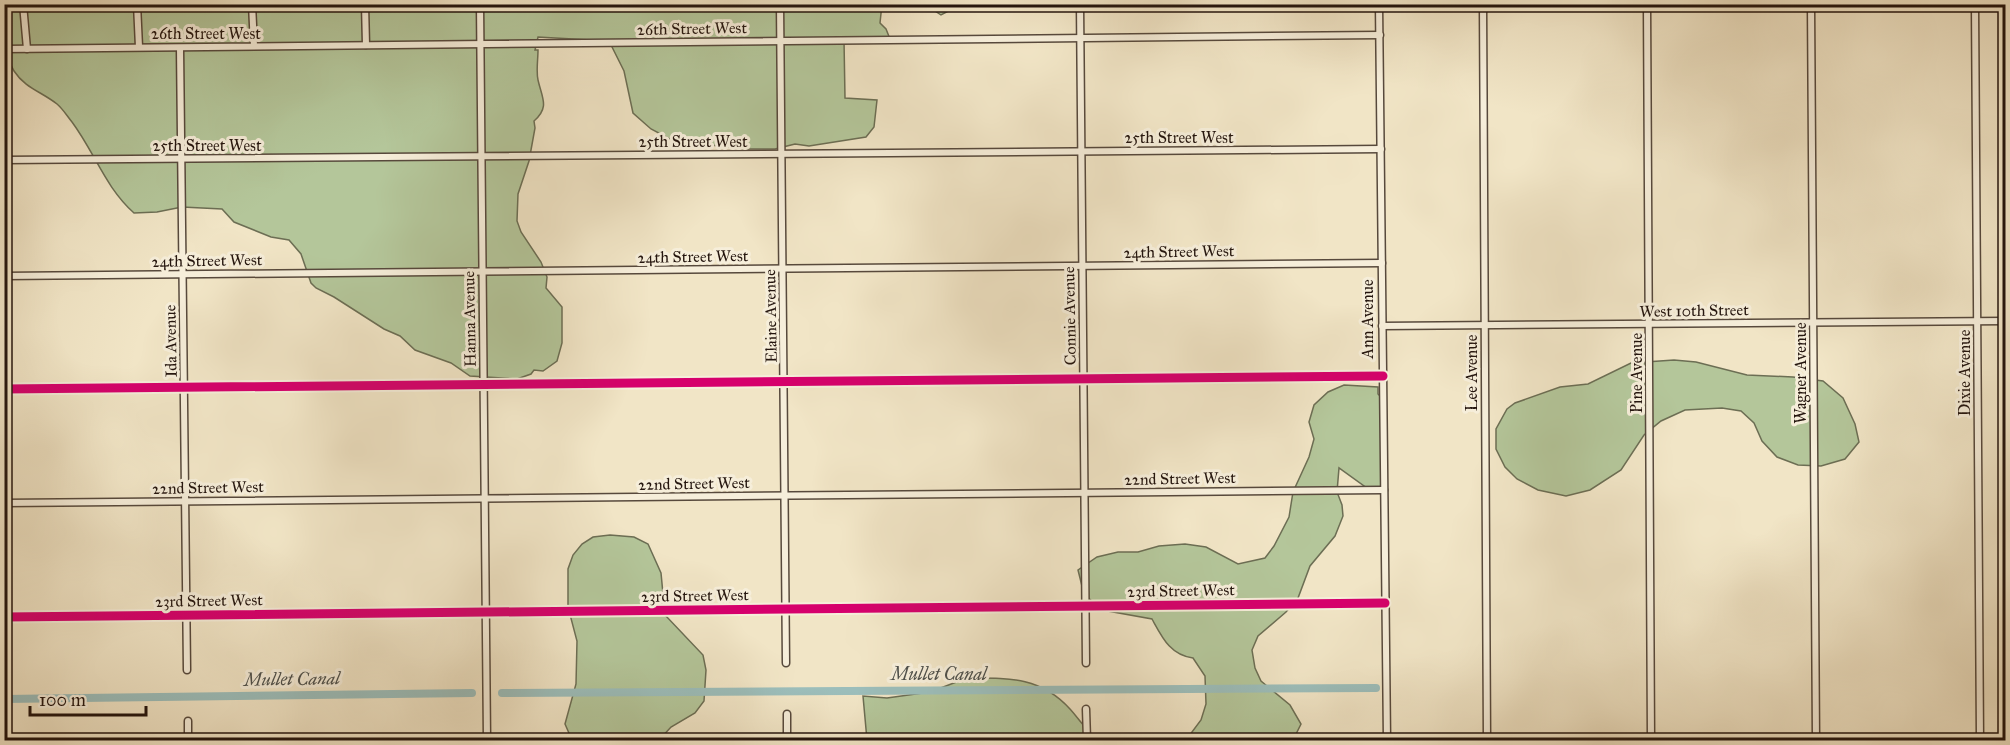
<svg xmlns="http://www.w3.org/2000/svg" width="2010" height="745" font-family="'IM FELL Great Primer',serif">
<rect width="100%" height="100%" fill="#f1e5c6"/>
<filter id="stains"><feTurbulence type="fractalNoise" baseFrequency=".00333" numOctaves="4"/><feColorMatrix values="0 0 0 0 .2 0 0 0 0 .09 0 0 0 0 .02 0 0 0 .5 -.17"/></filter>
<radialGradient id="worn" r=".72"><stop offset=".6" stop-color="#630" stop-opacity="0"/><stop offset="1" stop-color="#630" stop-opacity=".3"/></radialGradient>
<g fill="#b4c69a" stroke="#6c6e54" stroke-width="1.5">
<path d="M 15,4 L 882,4 L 880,23 L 886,29 L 890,39 L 844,40 L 845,98 L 877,100 L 874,127 L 866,137 L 809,146 L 795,144 L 775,149 L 746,149 L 683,142 L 670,139 L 651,129 L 633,113 L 624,71 L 609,41 L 538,37 L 535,50 L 538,50 C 538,60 536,71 538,80 C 542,98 550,107 534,121 L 535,128 L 529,161 L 518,194 L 517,221 L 521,232 L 541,262 L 547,277 L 546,288 L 562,307 L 562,343 L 557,361 L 543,371 L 534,370 L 531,374 L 517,379 L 470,376 L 451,363 L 415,350 L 400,336 L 384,329 L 334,297 L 316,288 L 311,283 L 301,254 L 289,240 L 271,237 L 234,222 L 222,209 L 182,207 L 157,212 L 134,213 C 105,187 95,153 72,122 C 67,116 63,109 57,104 C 42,92 25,88 14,71 C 3,54 4,20 15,4 Z"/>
<path d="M 926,5 L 960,5 L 941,15 Z"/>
<path d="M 1674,360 L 1696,362 L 1747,375 L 1793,377 L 1823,381 L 1843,398 L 1855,424 L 1859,442 L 1845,459 L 1821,466 L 1798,465 L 1777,457 L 1762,441 L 1754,423 L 1741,411 L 1722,408 L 1685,410 L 1661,421 L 1644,435 L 1621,470 L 1590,490 L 1566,496 L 1538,490 L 1517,479 L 1505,467 L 1496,449 L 1496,429 L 1507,409 L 1515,403 L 1560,387 L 1588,384 L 1631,363 Z"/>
<path d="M 1344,385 L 1378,387 L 1378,394 L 1381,397 L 1385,493 L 1367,488 L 1339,468 L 1337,492 L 1342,505 L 1343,516 L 1335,536 L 1310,566 L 1298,598 L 1286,612 L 1258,636 L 1252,650 L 1255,668 L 1261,681 L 1290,705 L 1301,724 L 1294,738 L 1281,740 L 1186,740 L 1201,720 L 1206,704 L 1205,676 L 1193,658 C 1170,655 1162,637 1152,619 L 1102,610 L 1084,594 L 1078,570 L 1097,557 L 1118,552 L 1138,552 L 1159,546 L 1185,544 L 1206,547 L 1238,564 L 1265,558 L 1274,546 L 1289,517 L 1293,492 L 1309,457 L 1314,439 L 1309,422 L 1314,405 L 1328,392 Z"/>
<path d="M 610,535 L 634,537 L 648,544 L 661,573 L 665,615 L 703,655 L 706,670 L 704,701 L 695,713 L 671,727 L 659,740 L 572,740 L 565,724 L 576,684 L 577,641 L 568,607 L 568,569 L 573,555 L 582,544 L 593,537 Z"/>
<path d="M 967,678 C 1007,678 1040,676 1070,709 C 1080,720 1086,731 1098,740 L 867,740 L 863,696 L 887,698 L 930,692 Z"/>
</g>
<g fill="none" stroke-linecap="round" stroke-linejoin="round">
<g stroke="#9cbebb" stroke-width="8">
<path d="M 502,693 L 1376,688"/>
<path d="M 4,699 L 472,693"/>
</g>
<g stroke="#57493c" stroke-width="9">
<g id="minor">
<path d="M 23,4 L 27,49"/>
<path d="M 137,4 L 139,47"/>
<path d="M 252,4 L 254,46"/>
<path d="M 365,4 L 366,45"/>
<path d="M 480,4 L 487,740"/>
<path d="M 780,4 L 786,663"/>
<path d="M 1080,4 L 1086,663"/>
<path d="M 1379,4 L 1387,740"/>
<path d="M 1483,4 L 1487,740"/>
<path d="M 1647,4 L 1651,740"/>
<path d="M 1811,4 L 1816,740"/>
<path d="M 1975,4 L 1980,740"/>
<path d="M 180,48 L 187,670"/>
<path d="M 4,49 L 1380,35"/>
<path d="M 4,160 L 1381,149"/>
<path d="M 4,276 L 1382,263"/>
<path d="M 1382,326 L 2006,321"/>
<path d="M 4,389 L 1383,376"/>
<path d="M 4,503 L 1384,490"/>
<path d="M 4,617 L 1385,603"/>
<path d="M 1086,709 L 1087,740"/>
<path d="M 787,714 L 787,740"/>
<path d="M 188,721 L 188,740"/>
</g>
</g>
<use href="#minor" stroke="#f6eeda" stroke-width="6"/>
<g stroke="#f6eeda" stroke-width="13">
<g id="cycleway">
<path d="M 4,389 L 1383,376"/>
<path d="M 4,617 L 1385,603"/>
</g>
</g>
<use href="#cycleway" stroke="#d6006c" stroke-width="9"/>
</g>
<g text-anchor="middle" stroke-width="6" stroke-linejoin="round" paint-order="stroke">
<g font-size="16" fill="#24150e" stroke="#f6eeda">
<text transform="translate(692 28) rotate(-1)" y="6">26th Street West</text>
<text x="206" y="39">26th Street West</text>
<text x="1179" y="143">25th Street West</text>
<text x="693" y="147">25th Street West</text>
<text x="207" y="151">25th Street West</text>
<text transform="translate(1179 251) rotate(-1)" y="6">24th Street West</text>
<text transform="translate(693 256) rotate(-1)" y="6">24th Street West</text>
<text transform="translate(207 260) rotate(-1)" y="6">24th Street West</text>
<text transform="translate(1694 310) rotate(-1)" y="6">West 10th Street</text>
<text transform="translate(770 316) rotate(-91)" y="6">Elaine Avenue</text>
<text transform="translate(1069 316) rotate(-91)" y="6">Connie Avenue</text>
<text transform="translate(469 319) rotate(-91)" y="6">Hanna Avenue</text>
<text transform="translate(1367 319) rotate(-90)" y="6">Ann Avenue</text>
<text transform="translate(170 341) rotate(-91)" y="6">Ida Avenue</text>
<text transform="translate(1471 373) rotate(-90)" y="6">Lee Avenue</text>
<text transform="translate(1636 373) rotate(-90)" y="6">Pine Avenue</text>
<text transform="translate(1800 373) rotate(-90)" y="6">Wagner Avenue</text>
<text transform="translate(1964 373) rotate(-90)" y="6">Dixie Avenue</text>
<text transform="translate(1180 478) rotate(-1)" y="6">22nd Street West</text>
<text transform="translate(694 483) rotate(-1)" y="6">22nd Street West</text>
<text transform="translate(208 487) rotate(-1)" y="6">22nd Street West</text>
<text transform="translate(1181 590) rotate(-1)" y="6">23rd Street West</text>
<text transform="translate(695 595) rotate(-1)" y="6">23rd Street West</text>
<text transform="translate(209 600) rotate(-1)" y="6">23rd Street West</text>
</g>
<g font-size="18" font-style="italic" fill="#4e504b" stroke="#f6eeda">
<text x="939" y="680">Mullet Canal</text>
<text transform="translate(292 679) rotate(-1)" y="6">Mullet Canal</text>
</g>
</g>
<rect width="2010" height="745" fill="none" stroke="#f1e5c6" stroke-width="24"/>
<rect x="6" y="6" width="1998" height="733" fill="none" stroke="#24150e" stroke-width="3"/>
<rect x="12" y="12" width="1986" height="721" fill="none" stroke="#24150e" stroke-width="1.5"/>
<path d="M30 706v9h116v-9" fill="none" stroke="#24150e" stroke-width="3"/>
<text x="39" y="706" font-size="18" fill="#24150e" stroke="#f6eeda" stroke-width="4.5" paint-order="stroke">100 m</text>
<rect width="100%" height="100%" filter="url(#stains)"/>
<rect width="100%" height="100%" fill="url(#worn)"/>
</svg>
